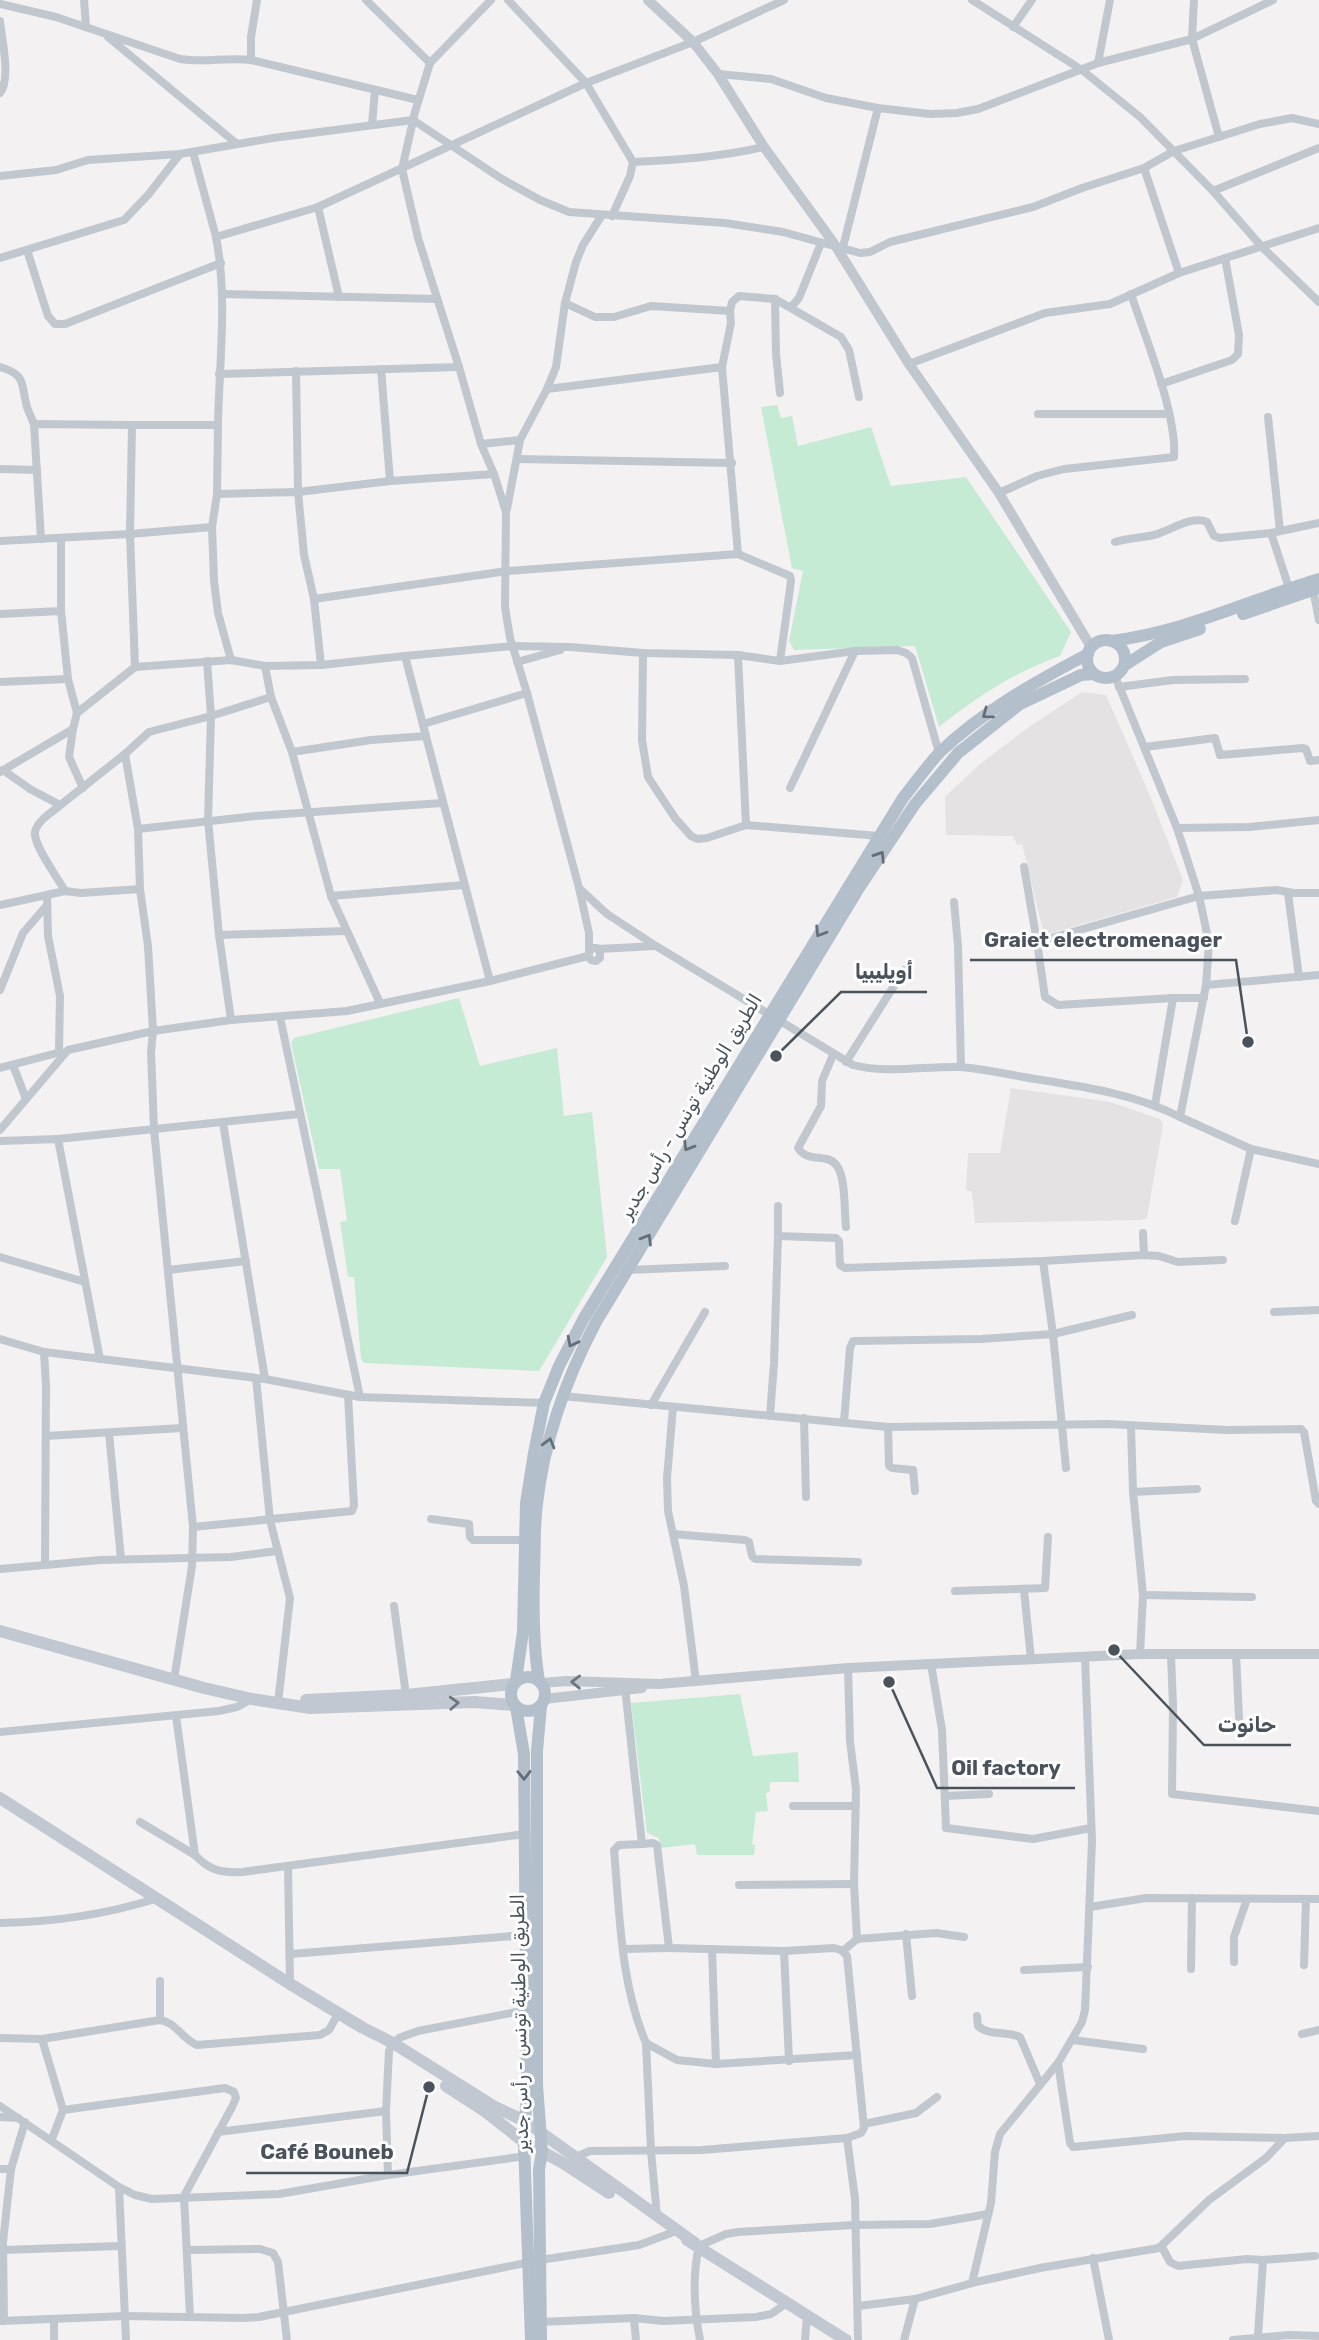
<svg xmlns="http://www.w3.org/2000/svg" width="1319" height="2340" font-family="Rubik,'Noto Sans Arabic',sans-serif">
<rect width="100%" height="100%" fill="#f3f1f1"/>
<g fill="#e4e2e2">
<path d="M 1082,692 L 1106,695 L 1151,798 L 1183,880 L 1177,897 L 1044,935 L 1022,844 L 1017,845 L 1013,836 L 946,835 L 945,797 L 980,764 L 1029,727 Z"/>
<path d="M 1011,1088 L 1110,1102 L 1160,1119 L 1163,1125 L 1147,1218 L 1141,1220 L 975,1223 L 972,1192 L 966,1190 L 968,1153 L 1000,1153 Z"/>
</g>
<g fill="#c5ebd5">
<path d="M 777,405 L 781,418 L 792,416 L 798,446 L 871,427 L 891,486 L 966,477 L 1071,632 L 1060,656 C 1015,672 976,697 939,727 L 915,646 L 794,650 L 789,641 L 803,571 L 792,568 L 761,407 Z"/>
<path d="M 459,998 L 480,1066 L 557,1048 L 564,1116 L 592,1112 L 607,1257 L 539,1371 L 364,1363 L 361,1359 L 354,1277 L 348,1277 L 340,1222 L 347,1221 L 340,1169 L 319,1169 L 291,1043 L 294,1038 Z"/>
<path d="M 740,1694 L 753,1756 L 798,1752 L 799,1782 L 770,1782 L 770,1791 L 766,1793 L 768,1811 L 756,1812 L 752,1844 L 755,1845 L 754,1855 L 697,1855 L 695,1844 L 661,1848 L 659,1838 L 647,1833 L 631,1703 Z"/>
</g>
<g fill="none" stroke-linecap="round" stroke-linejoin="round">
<g stroke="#c0c7ce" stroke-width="8">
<path d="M 84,0 L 86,27"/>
<path d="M 366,0 L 430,63"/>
<path d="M 491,0 L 430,63 L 415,112 L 402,169 L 418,238 L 459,367 L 481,444 L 494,474 L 506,512 L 505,607 L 510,638 L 527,693 L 579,888 L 607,914 L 656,946 L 853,1065 C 888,1074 925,1066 960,1067 C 985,1069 1011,1075 1035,1079 C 1086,1087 1134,1094 1180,1117 L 1206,985 L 1209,943 L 1199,896 L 1177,828 L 1115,676"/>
<path d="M 508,0 L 586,83 L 633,162 L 630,176 L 612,216"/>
<path d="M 972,0 L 1082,70 L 1140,117 L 1213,191 L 1262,247 L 1319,302"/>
<path d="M 1194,0 L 1192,39 L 1219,137"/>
<path d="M 0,4 L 56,17 L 180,59 C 204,63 227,57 251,60 L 418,100"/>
<path d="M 0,21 C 2,39 11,80 0,93"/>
<path d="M 1013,27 L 1032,0"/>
<path d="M 108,37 L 237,144"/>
<path d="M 251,60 L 251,37 L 257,0"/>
<path d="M 1098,63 L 1110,0"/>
<path d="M 718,74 L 771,79 L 826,98 L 878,108 L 930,114 L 957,113 L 978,109 L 1098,63 L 1192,39 L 1273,0"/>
<path d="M 372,125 L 375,90"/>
<path d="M 193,152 L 216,237"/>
<path d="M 633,162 C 677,160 721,157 764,147"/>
<path d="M 1144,168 L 1179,273"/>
<path d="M 0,176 L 56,170 L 88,160 L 180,154 L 273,138 L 413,120 L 502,179 L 540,200 L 569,212 L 725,223 L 783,232 L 860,253 L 870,252 L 890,242 L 1033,207 L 1082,188 L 1144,168 L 1174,151 L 1260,124 L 1292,118 L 1319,124"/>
<path d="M 1213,191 L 1319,148"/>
<path d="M 318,207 L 339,297"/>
<path d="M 843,247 L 878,108"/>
<path d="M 27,250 L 48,316 L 55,324 L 65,324 L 221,263"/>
<path d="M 0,258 L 124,220 L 148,195 L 180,154"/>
<path d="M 222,294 L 437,299"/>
<path d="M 565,303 L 595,317 L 614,317 L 651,306 L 730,311 L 732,302 L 739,296 L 775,299"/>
<path d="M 791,307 L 799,298 L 821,243"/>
<path d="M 909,364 L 1045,313 L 1110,304 L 1179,273 L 1319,228"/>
<path d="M 0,367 C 27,374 21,386 27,407 C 29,413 32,419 34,424"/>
<path d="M 722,367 L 731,323 L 730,311"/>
<path d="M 381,369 L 390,481"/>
<path d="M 296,371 L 298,492 L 390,481 L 494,474"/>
<path d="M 219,374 L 459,367"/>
<path d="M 1161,384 L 1232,360 L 1238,354 L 1239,335 L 1225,258"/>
<path d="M 547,389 L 556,367 L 565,303 L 576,262 L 583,245 L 602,215"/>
<path d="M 780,393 L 776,354 L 775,299 L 841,337 L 849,350 L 859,397"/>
<path d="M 1038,414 L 1168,414"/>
<path d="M 1268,417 L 1280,531"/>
<path d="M 132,425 L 218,425 C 219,363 228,299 216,237 L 318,207 L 586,83 L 693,42 L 784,0"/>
<path d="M 481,444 L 520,440"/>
<path d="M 517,459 L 732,463"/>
<path d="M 0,469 L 37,470"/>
<path d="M 999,493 L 1037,476 L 1064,469 L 1174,457 C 1177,413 1145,337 1131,294"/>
<path d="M 217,494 L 298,492 L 304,555 L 314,599 L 321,665"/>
<path d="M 507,509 L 520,440 L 547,389 L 722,367 L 738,554"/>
<path d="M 212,527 L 217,494 L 218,425"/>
<path d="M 1271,533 L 1289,588"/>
<path d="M 41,539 L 34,424 L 132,425 L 130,534 L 135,667"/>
<path d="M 0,541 L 130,534 L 212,527 L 214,581 L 218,613 L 231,660"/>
<path d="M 1115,542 C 1128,538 1141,538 1154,535 C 1170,531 1191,515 1207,522 L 1214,536 L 1220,538 L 1271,533 L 1319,523"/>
<path d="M 1313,590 L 1319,620"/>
<path d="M 314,599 L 507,571 L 738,554 L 790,576 L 791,581 L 780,661"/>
<path d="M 61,611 L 61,538"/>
<path d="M 0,614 L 61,611 L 68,679 L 77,713"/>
<path d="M 643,653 L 642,740 L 648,777 L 675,818 L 691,836 L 697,839 L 707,838 L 746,825 L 879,836"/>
<path d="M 738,655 L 746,825"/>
<path d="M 517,662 L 560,650"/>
<path d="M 265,666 L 271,697 L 292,752 L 331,896 L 380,1003"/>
<path d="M 0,682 L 68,679"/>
<path d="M 1119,687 L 1173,680 L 1245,679"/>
<path d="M 423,724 L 527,693"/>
<path d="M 73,729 L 69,757 L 83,788"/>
<path d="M 1145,747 L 1215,738 L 1220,755 L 1303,748 L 1306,749 L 1310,761 L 1319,760"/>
<path d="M 292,752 L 371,740 L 426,736"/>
<path d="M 125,754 L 149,732 L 211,716 L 207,661"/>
<path d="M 3,770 L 30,789 L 60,805"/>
<path d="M 0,772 L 73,729 L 77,713 L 135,667 L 231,660 L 265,666 L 321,665 L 405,656"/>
<path d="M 790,788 L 855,651"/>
<path d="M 1177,828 L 1249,827 L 1319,820"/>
<path d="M 138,829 L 256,816 L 442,803"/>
<path d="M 1024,867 L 1037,942 L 1199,896 L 1277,890 L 1293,893 L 1319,893"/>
<path d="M 579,888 L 589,933 L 589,950"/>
<path d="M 65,891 C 58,878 33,845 35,832 C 36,826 40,822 44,818 L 125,754 L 138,829 L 140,889 L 148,946 L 153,1031 L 151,1052 L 154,1129 L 193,1527 L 192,1566 L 174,1680"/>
<path d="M 1288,893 L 1299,977"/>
<path d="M 47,895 L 48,936 L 60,996 L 59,1052"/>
<path d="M 331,896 L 464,885"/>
<path d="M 954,902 L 958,946 L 961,1067"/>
<path d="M 0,905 L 65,891 L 81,893 L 140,889"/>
<path d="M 219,935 L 346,931"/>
<path d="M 1037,942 L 1045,997 L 1058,1005 L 1173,998"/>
<path d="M 598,949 L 656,946"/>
<path d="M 490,981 L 405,656 L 512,646 L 570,647 L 643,653 L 738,655 L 780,661 L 855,651 L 897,650 L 906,653 L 912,658 L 939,753"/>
<path d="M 1206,985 L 1319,975"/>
<path d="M 0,990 L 23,933 L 47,905"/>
<path d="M 280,1017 L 360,1397"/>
<path d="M 231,1020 L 219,935 L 208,820 L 211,716 L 271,697"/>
<path d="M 833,1055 L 822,1081 L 821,1106 L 798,1148 C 808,1164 828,1152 837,1166 C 846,1178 844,1211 846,1227"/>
<path d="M 846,1062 L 904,970"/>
<path d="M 13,1065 L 26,1099"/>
<path d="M 0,1068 L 61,1052"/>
<path d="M 1155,1105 L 1173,998 L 1204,998"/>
<path d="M 1180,1117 L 1251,1149 L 1319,1164"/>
<path d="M 223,1123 L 265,1379"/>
<path d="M 0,1130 L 68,1050 L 153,1031 L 231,1020 L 347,1011 L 490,981 L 588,956 L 591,948 L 597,948 L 600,952 L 600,958 L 596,961 L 591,960 L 588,956"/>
<path d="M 58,1139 L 299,1114"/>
<path d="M 0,1141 L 58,1139 L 100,1359"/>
<path d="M 778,1206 L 778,1236 L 836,1238 L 839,1241 L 840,1265 L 845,1268 L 1043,1261 L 1053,1334 L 1066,1468"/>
<path d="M 1235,1221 L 1251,1149"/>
<path d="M 1143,1233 L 1144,1255"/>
<path d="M 0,1257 L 85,1282"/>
<path d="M 1043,1261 L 1144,1255 L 1159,1256 L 1178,1262 L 1223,1260"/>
<path d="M 168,1270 L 246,1261"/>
<path d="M 628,1270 L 725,1266"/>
<path d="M 1274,1312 L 1319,1310"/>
<path d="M 0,1339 L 44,1352 L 265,1379 L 360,1397 L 544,1403"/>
<path d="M 44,1352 L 46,1386 L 45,1565"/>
<path d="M 256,1378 L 270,1520 L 290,1598 L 278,1703"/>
<path d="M 562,1396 L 888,1427 L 1108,1424 L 1227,1430 L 1301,1429 L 1304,1432 L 1316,1501 L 1319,1504"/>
<path d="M 651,1405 L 705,1312"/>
<path d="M 673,1407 L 667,1478 L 668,1511 L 684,1586 L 696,1681"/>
<path d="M 770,1416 L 774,1363 L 778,1236"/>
<path d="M 804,1418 L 806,1497"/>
<path d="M 844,1422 L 850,1348 L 853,1341 L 981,1339 L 1053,1334 L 1132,1315"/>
<path d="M 1131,1426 L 1133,1492 L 1143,1595 L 1140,1654"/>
<path d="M 888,1427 L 889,1466 L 892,1468 L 913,1470 L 915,1491"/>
<path d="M 109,1433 L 121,1559"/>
<path d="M 46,1436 L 182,1428"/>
<path d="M 1133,1492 L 1197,1489"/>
<path d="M 431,1519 L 469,1524 L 470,1537 L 473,1540 L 525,1540"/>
<path d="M 193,1527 L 352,1511 L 354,1506 L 348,1395"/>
<path d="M 673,1534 L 745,1540 L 749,1542 L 752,1556 L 755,1559 L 858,1562"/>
<path d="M 0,1569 L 101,1560 L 231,1557 L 277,1551"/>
<path d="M 1024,1590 L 1031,1659"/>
<path d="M 955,1591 L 1045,1588 L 1048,1537"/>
<path d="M 1143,1595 L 1252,1597"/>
<path d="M 394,1606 L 406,1695"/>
<path d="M 1236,1654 L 1239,1718"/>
<path d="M 1171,1655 L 1173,1706 L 1172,1794 L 1319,1811"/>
<path d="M 931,1664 L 942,1730 L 946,1828 L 1033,1839 L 1091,1828"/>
<path d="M 625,1687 L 642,1844 L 619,1845 L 614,1850 C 620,1915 620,1982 646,2043"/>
<path d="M 0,1732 L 219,1711 L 237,1707 L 252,1699"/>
<path d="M 945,1796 L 989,1794"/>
<path d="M 793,1806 L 856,1806"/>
<path d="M 140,1822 L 195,1855 L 176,1716"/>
<path d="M 195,1855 C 210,1871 222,1873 242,1872 L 525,1834"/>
<path d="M 288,1867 L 290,1984"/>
<path d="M 739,1885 L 854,1884"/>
<path d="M 1090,1907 L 1146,1898 L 1319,1899"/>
<path d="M 0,1923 C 53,1922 104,1915 155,1899"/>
<path d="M 906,1934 L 912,1996"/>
<path d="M 857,1939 L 936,1933 L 964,1937"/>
<path d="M 669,1948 L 784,1951 L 834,1948 L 841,1950 L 847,1956 L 864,2128 L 861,2133 L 847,2138 L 855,2199 L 858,2340"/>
<path d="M 624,1949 L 669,1948 L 657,1845 L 653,1843 L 642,1844"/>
<path d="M 712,1949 L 716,2064"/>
<path d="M 784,1951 L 789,2061"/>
<path d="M 843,1951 L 857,1939 L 854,1884 L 856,1789 L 850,1741 L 848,1668"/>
<path d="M 291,1954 L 525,1935"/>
<path d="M 1234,1962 L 1234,1937 L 1247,1899"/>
<path d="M 1304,1965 L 1306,1899"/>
<path d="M 1191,1969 L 1192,1898"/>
<path d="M 1024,1970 L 1088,1967"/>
<path d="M 977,2016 L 978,2026 C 990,2037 1006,2030 1020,2037 L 1040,2084"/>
<path d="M 160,2020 L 160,1981"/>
<path d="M 1302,2034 L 1319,2030"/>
<path d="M 0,2038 L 42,2039 L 160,2020 C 177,2023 182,2039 197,2045 L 320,2035 L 329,2030 L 338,2014"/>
<path d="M 42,2039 L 63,2110"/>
<path d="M 1073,2040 L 1143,2049"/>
<path d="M 1058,2063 L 1070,2143 L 1073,2147 L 1186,2136 L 1285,2138"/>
<path d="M 0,2106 L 119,2187 L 135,2195 L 152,2199 L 279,2194 L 388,2175 L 526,2156"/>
<path d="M 0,2117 L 18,2118"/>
<path d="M 864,2124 L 916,2113 L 937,2097"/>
<path d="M 218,2132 L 386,2111"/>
<path d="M 52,2139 L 63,2110 L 225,2088 L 234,2092 L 236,2098 L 232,2107 L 184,2196 L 190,2317"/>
<path d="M 573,2158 L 590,2151 L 702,2150 L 847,2138"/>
<path d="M 0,2169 L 11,2169 L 25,2122"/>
<path d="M 388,2175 L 386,2111 L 389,2051 L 393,2043 L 399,2038 L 418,2031 L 527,2010"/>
<path d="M 119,2187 L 126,2340"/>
<path d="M 657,2216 L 651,2151 L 646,2043 L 677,2060 L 716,2064 L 857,2055"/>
<path d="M 1162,2247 L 1170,2262 L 1178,2266 L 1247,2259 L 1263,2260 L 1258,2336"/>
<path d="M 3,2250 L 120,2246"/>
<path d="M 188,2250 L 260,2249 L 273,2253 L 278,2262 L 287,2340"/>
<path d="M 1093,2258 L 1109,2340"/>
<path d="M 1263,2260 L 1315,2256"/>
<path d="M 972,2283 L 991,2203 L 995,2152 L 1000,2134 L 1058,2063 L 1082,2022 L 1085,2010 L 1092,1841 L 1085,1657"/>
<path d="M 858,2306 L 915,2299 L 976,2282 L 1040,2268 L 1159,2248 L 1209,2200 L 1266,2158 L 1285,2138 L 1319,2136"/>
<path d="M 634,2318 L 636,2340"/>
<path d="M 0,2321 L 126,2316 L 243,2318 L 259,2317 L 540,2260 L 639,2245 L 671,2233"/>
<path d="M 4,2321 L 3,2242 L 11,2169"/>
<path d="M 540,2322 L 634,2318 L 663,2321 L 756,2317 L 771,2314 L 787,2303"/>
<path d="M 54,2340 L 54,2319"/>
<path d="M 700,2340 C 694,2309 692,2277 699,2246 L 726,2234 L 738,2232 L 854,2225 L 930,2224 L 988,2214"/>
<path d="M 805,2340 L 807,2316"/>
<path d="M 904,2340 L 915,2299"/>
<path d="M 1233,2340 L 1289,2335 L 1319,2336"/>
</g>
<g stroke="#c0c7ce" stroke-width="10">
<path d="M 648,0 L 693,42 L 718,74 L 764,147 L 835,245 L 909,364 L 999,493 L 1091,647"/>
<path d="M 542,1683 L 567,1681 L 659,1684 L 848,1668 L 1140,1654 L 1319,1654"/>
<path d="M 544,1699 L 642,1688"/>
</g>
<g stroke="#c1c8d2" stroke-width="12">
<path d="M 0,1631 L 204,1688 L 252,1699 L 310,1708 L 474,1702 L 514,1705"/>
<path d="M 306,1700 L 406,1695 L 513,1684"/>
<path d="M 0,1798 L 290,1984 L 363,2028 L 393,2043 L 495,2107 L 525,2121 L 695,2243"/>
<path d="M 446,2086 L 486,2112 L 524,2142 L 563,2163 L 609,2193"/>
<path d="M 687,2240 L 846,2340"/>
</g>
<g stroke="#b4bfcc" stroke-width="12">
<path d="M 1243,614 L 1319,588"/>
<circle cx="1106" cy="659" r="19"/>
<path d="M 1111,641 C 1184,632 1250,600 1319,579"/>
<path d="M 1125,665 L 1161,642 L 1200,629"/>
<circle cx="528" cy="1694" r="17"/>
<path d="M 516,1680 L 523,1632 L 526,1503 L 534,1453 L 544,1403 L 559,1366 L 584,1318 L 903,798 C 915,783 927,766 940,752 C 983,711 1035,682 1088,654"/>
<path d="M 539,1681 C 533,1645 533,1610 534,1574 C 535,1551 534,1527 537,1504 C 544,1440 566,1379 596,1322 L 859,888 L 915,804 L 958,753 L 1020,704 L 1081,675 L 1094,674"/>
<path d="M 516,1707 L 524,1754 L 527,2090 L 524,2142 L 531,2340"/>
<path d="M 541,2340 L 539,2169 L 542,2152 L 537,2085 L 537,1751 L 541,1706"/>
</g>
</g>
<defs><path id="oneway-chevron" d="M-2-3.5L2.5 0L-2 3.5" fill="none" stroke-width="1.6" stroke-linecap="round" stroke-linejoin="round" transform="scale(1.75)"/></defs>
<g stroke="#646e78">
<use href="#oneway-chevron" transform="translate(987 714) rotate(144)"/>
<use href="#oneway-chevron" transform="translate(880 856) rotate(-57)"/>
<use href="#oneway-chevron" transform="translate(820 932) rotate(122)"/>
<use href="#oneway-chevron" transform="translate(688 1146) rotate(121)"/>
<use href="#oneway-chevron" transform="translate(647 1239) rotate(-59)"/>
<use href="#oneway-chevron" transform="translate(572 1342) rotate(117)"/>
<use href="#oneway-chevron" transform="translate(549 1443) rotate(-75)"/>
<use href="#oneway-chevron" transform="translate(524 1775) rotate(89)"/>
</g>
<use stroke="#6d767e" href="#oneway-chevron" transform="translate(576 1682) rotate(-179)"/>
<use stroke="#6e767f" href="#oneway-chevron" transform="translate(454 1703) rotate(-3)"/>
<g text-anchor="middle" stroke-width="6" stroke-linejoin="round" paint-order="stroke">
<g font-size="19" fill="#4a535c" stroke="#fff">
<text transform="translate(690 1106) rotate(-59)" y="7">الطريق الوطنية تونس - رأس جدير</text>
<text transform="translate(519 2023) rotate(-91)" y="7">الطريق الوطنية تونس - رأس جدير</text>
</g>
</g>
<path fill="none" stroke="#4a535c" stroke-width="2.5" d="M1248 1042L1236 960H970M776 1056L841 992H927M1114 1650L1204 1745H1291M889 1682L937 1788H1075M429 2087L407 2173H246"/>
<g fill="#4a535c" stroke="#fff" stroke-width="2.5">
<circle cx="1248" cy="1042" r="7"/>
<circle cx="776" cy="1056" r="7"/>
<circle cx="1114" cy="1650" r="7"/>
<circle cx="889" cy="1682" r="7"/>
<circle cx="429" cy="2087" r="7"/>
</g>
<g font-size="21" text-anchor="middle" font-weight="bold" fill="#4a535c" stroke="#fff" stroke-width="6" stroke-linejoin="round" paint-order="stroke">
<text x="1103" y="947">Graiet electromenager</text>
<text x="884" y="979">أويليبيا</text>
<text x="1247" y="1732">حانوت</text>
<text x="1006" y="1775">Oil factory</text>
<text x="327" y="2159">Café Bouneb</text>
</g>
</svg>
